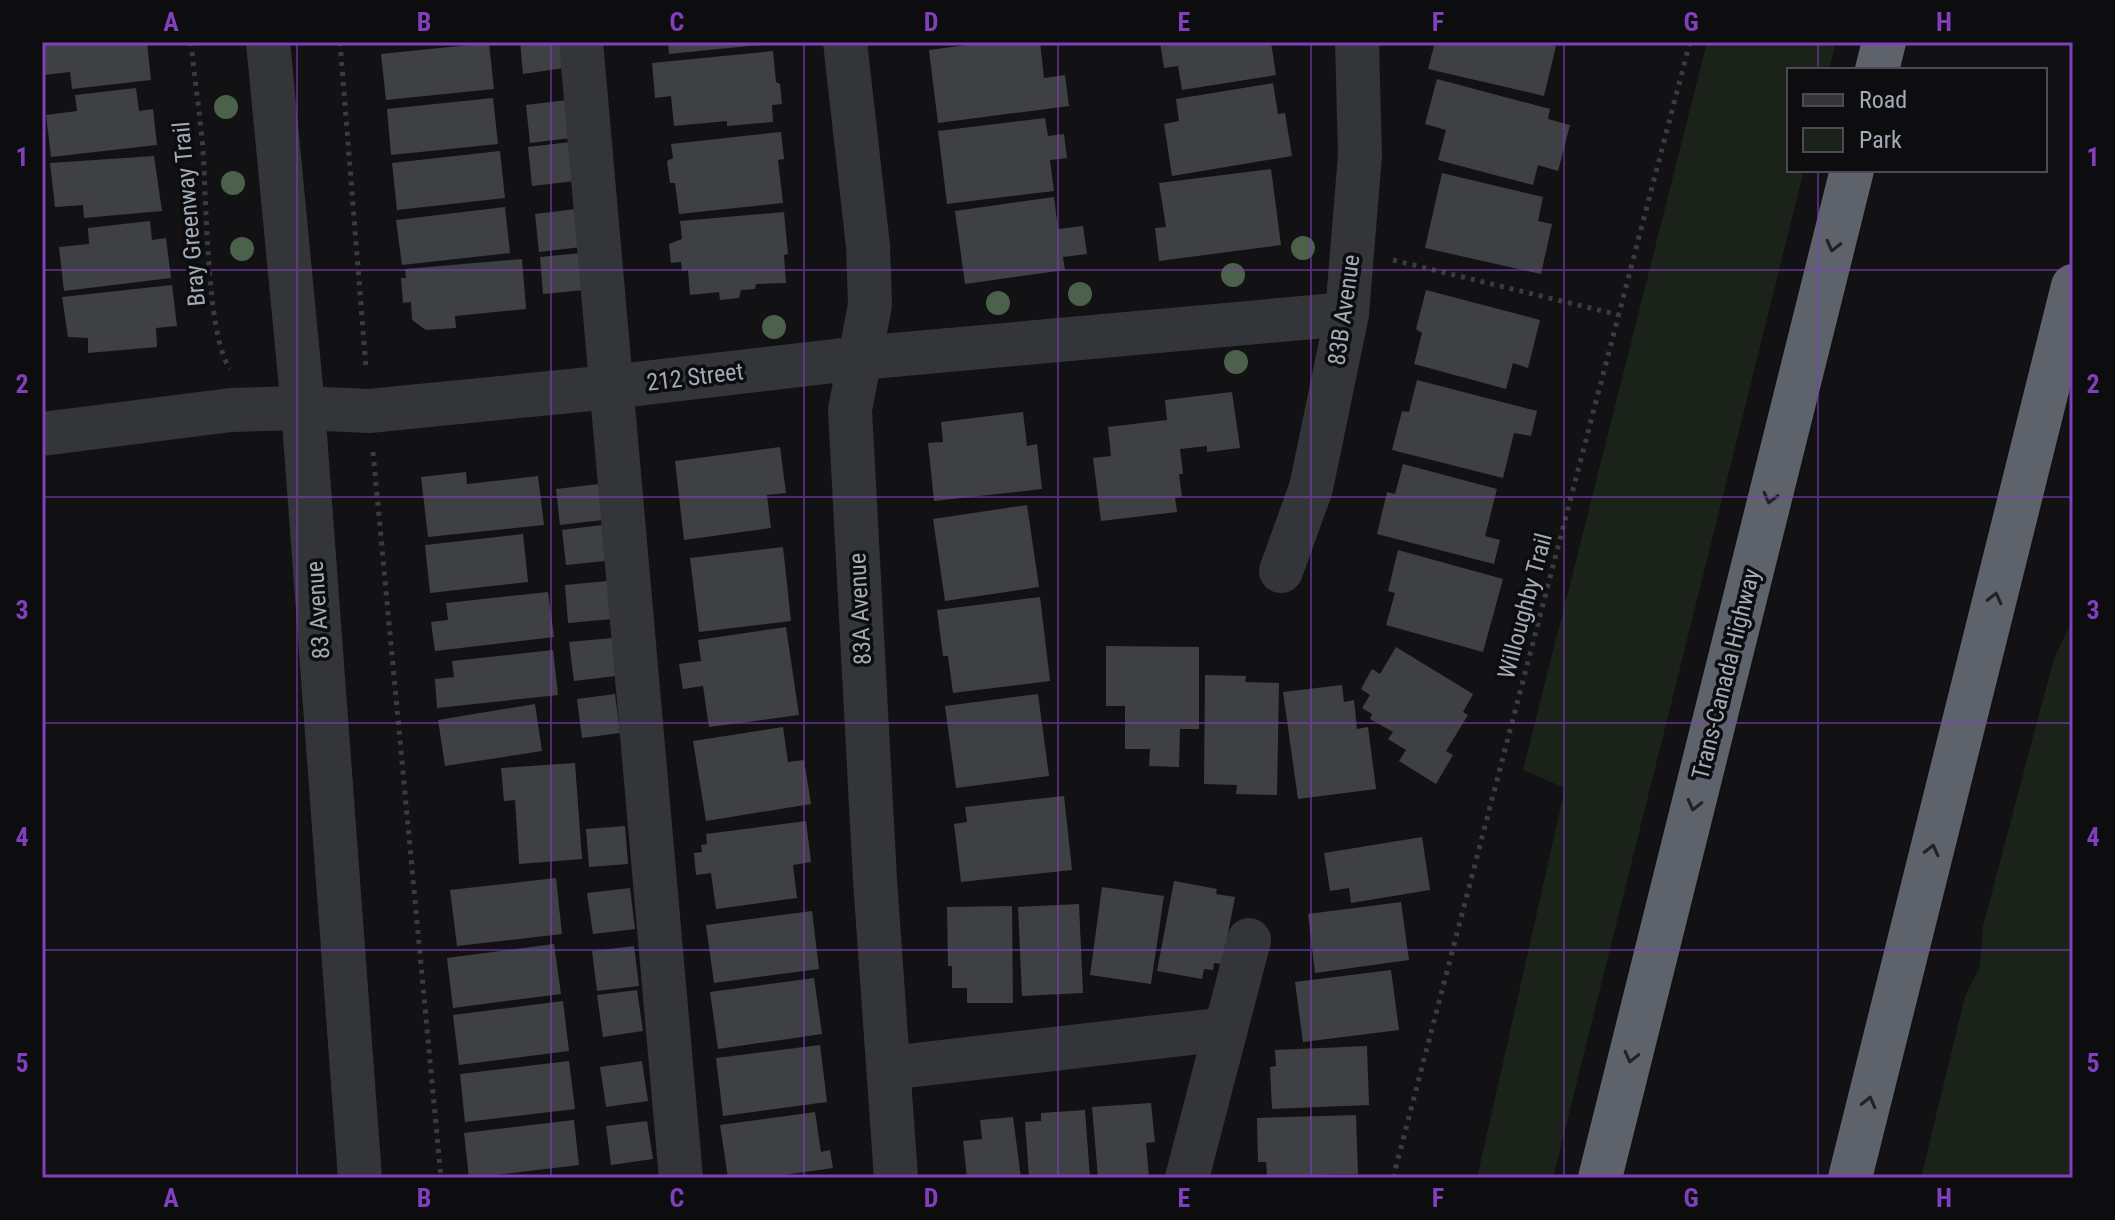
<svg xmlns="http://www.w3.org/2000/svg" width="2115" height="1220" font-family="'Roboto Condensed',sans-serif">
<rect width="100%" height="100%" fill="#121214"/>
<g fill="#1a221a">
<path d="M 1707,42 L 1836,42 L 1829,70 L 1789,70 L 1789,170 L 1804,170 L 1553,1178 L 1477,1178 L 1565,788 L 1523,770 Z"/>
<path d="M 2073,619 L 2073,1178 L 1921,1178 L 1965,996 L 1980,967 L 1983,926 L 2054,658 Z"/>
</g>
<g fill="#3e4044">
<path d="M 42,42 L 147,42 L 151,80 L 72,89 L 70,72 L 44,75 Z"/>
<path d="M 520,42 L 561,42 L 564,68 L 523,74 Z"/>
<path d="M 668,42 L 769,42 L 769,44 L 669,54 Z"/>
<path d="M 990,42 L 1040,42 L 1044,78 L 1065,75 L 1069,106 L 938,123 L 929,50 Z"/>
<path d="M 1160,42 L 1271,42 L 1276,75 L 1182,90 L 1178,66 L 1164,68 Z"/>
<path d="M 1435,42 L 1542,42 L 1556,46 L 1544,96 L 1428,69 Z"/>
<path d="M 489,43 L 494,89 L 386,100 L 381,54 Z"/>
<path d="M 773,51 L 776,82 L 780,84 L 782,104 L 772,105 L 773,122 L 727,126 L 727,121 L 674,126 L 671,96 L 655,98 L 652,63 Z"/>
<path d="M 1437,79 L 1550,109 L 1548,119 L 1570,125 L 1558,171 L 1538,165 L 1533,185 L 1438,160 L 1446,130 L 1425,124 Z"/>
<path d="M 1273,83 L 1278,114 L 1285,113 L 1292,156 L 1172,176 L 1164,124 L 1179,121 L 1176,99 Z"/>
<path d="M 136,88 L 139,111 L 153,109 L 157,145 L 51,157 L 46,115 L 77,111 L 75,95 Z"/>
<path d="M 493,98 L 498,144 L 391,155 L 387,109 Z"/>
<path d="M 567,100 L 571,138 L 530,143 L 526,105 Z"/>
<path d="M 1045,118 L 1048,136 L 1064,134 L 1067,158 L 1050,160 L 1054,191 L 947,204 L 938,131 Z"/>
<path d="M 781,132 L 784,159 L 778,160 L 783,203 L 679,214 L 675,183 L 670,183 L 667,161 L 673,158 L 671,144 Z"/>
<path d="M 570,142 L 575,181 L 532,186 L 528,147 Z"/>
<path d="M 500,151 L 505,198 L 397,210 L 392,163 Z"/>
<path d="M 154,156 L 162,211 L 84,218 L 83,205 L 55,207 L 50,163 Z"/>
<path d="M 1271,169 L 1281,245 L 1159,261 L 1155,228 L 1166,227 L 1159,183 Z"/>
<path d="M 1442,173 L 1543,197 L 1538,221 L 1552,224 L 1541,274 L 1425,248 Z"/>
<path d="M 1054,197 L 1058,229 L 1083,226 L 1087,254 L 1063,257 L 1065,270 L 965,284 L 955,211 Z"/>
<path d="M 505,207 L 510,253 L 402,265 L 396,220 Z"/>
<path d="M 576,209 L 581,247 L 539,252 L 535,214 Z"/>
<path d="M 784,212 L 788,254 L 784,255 L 786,283 L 756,284 L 755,289 L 741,290 L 739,298 L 720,300 L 719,292 L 690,295 L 688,270 L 682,271 L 681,262 L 671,263 L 669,244 L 682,239 L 680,221 Z"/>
<path d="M 150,221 L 152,240 L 166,238 L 171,278 L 64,291 L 59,247 L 89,244 L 88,228 Z"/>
<path d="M 581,253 L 585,290 L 543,294 L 540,257 Z"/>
<path d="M 522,259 L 526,309 L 455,316 L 456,328 L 426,330 L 412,320 L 411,302 L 403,303 L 401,278 L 406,278 L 405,269 Z"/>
<path d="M 172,285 L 177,326 L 156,328 L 157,347 L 88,353 L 88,338 L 68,337 L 62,297 Z"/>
<path d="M 1426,290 L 1540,320 L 1528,368 L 1513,363 L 1506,389 L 1414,364 L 1422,333 L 1416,329 Z"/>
<path d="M 1417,380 L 1537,411 L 1531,436 L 1514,433 L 1503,478 L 1392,450 L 1402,411 L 1409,412 Z"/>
<path d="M 1232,392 L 1240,448 L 1207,452 L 1207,446 L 1180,449 L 1183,474 L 1179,474 L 1182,497 L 1175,497 L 1177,512 L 1101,521 L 1093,458 L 1111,456 L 1108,427 L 1167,420 L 1165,400 Z"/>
<path d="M 1023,412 L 1027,446 L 1037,444 L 1042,489 L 934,501 L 928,443 L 943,442 L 941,422 Z"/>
<path d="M 780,447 L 786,493 L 767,495 L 771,528 L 684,540 L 675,461 Z"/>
<path d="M 1403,464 L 1497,489 L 1485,536 L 1500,540 L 1494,564 L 1377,534 L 1387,492 L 1395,494 Z"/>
<path d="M 466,472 L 467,484 L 538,476 L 544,525 L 428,537 L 421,477 Z"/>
<path d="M 599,484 L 603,520 L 560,525 L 556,489 Z"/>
<path d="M 1027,505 L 1039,587 L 945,601 L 933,519 Z"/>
<path d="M 602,525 L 605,561 L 566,565 L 562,530 Z"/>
<path d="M 523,534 L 528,582 L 430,593 L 425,545 Z"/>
<path d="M 783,547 L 791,621 L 699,632 L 690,558 Z"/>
<path d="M 1398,550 L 1503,579 L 1483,652 L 1386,625 L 1395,593 L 1388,591 Z"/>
<path d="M 608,581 L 612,619 L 568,623 L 565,585 Z"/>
<path d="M 548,592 L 554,637 L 435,651 L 431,622 L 448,620 L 446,603 Z"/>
<path d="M 1040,597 L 1050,681 L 953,693 L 948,656 L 943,656 L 937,610 Z"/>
<path d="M 786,627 L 799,715 L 709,727 L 703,686 L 683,689 L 679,664 L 701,661 L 698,640 Z"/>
<path d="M 612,638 L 616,676 L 574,681 L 569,642 Z"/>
<path d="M 1106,646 L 1199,647 L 1199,729 L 1180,729 L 1179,767 L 1149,766 L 1150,749 L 1125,749 L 1125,706 L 1106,706 Z"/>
<path d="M 1396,647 L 1473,694 L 1463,712 L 1468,715 L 1446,751 L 1453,755 L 1436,784 L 1399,761 L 1406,750 L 1388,739 L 1393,732 L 1370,719 L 1372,714 L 1362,708 L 1370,695 L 1361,689 L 1372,669 L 1380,674 Z"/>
<path d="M 553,650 L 558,695 L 437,708 L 435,679 L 454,677 L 452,661 Z"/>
<path d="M 1205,675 L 1246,676 L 1245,682 L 1279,683 L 1277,795 L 1236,794 L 1237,785 L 1204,784 Z"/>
<path d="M 1342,685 L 1344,702 L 1354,700 L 1357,729 L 1368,727 L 1376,789 L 1298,799 L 1283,692 Z"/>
<path d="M 615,694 L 620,733 L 582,738 L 577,699 Z"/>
<path d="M 1038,694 L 1049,776 L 956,788 L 945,706 Z"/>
<path d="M 535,704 L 542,751 L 445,766 L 438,720 Z"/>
<path d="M 783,727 L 788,762 L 804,760 L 811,804 L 706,821 L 693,741 Z"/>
<path d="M 575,763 L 582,859 L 519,864 L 515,800 L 504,801 L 501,768 Z"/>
<path d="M 1064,796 L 1072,870 L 961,882 L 954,824 L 967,822 L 965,807 Z"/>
<path d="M 806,821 L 811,862 L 793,865 L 797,898 L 716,909 L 711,873 L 696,875 L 694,853 L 702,852 L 701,845 L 707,844 L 706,834 Z"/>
<path d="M 625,826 L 628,864 L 589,867 L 586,829 Z"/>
<path d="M 1422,837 L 1430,890 L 1351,903 L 1349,888 L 1330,891 L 1324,853 Z"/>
<path d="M 556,878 L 562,934 L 457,946 L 450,890 Z"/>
<path d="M 1174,881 L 1217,889 L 1216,894 L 1235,897 L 1222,964 L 1214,963 L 1213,970 L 1204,969 L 1202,979 L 1157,971 Z"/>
<path d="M 1102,887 L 1164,896 L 1151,984 L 1090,975 Z"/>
<path d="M 630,888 L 635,929 L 593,934 L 587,893 Z"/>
<path d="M 1401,902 L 1409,960 L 1315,973 L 1308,914 Z"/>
<path d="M 1079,904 L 1083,993 L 1022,996 L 1018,907 Z"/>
<path d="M 1012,906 L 1013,1003 L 967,1003 L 967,988 L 952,988 L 952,966 L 948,966 L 947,907 Z"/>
<path d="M 812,911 L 819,969 L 714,983 L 706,925 Z"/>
<path d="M 554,944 L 561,994 L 453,1008 L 447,958 Z"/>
<path d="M 634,946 L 639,986 L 597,991 L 592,951 Z"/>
<path d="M 1391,970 L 1399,1030 L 1303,1042 L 1295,982 Z"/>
<path d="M 814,978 L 822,1034 L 718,1049 L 710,992 Z"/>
<path d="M 637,990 L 643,1031 L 603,1037 L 597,995 Z"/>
<path d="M 563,1001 L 569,1051 L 459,1065 L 453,1015 Z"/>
<path d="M 820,1045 L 827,1102 L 723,1116 L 716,1058 Z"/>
<path d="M 1367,1046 L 1369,1105 L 1272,1109 L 1270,1067 L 1276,1066 L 1275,1050 Z"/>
<path d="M 569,1061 L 575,1109 L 465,1122 L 460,1074 Z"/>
<path d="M 642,1061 L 648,1101 L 606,1107 L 600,1067 Z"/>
<path d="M 1151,1103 L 1155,1142 L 1146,1143 L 1149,1178 L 1098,1178 L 1092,1107 Z"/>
<path d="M 1085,1110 L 1090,1178 L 1029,1178 L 1025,1122 L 1041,1121 L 1041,1113 Z"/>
<path d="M 815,1112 L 821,1152 L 830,1150 L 833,1168 L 763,1178 L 728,1178 L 720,1125 Z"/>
<path d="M 1356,1115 L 1358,1174 L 1267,1176 L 1266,1162 L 1258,1162 L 1257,1118 Z"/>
<path d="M 1013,1117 L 1021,1178 L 967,1178 L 963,1141 L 982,1139 L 980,1120 Z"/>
<path d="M 574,1120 L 579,1165 L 469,1178 L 464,1133 Z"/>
<path d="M 647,1121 L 653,1159 L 611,1165 L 606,1126 Z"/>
</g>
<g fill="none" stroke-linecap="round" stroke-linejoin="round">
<g stroke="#393c40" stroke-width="5" stroke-dasharray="4 6" stroke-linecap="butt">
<path d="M 191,42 C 194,75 199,107 202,139 C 207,189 205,333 230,369"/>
<path d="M 340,42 L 366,368"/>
<path d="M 1393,260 L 1619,315"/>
<path d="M 373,452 L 441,1178"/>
<path d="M 1393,1178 L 1690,42"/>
</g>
<g stroke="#333539" stroke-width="44">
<path d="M 268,42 L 303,408 L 360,1178"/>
<path d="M 581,42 L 681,1178"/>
<path d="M 845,42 L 868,246 L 870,305 L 850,410 L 875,880 L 896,1178"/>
<path d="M 42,434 L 231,410 L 303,408 L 369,411 L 611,387 L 860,358 L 1347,314"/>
<path d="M 1281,571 L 1311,488 L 1347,314 L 1360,155 L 1357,42"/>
<path d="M 889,1068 L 1226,1029"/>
<path d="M 1187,1178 L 1249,940"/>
</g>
<g stroke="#5e636b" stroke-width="44">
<path d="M 1877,70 L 1884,42"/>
<path d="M 1600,1178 L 1852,170"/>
<path d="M 1850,1178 L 2073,286"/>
</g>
</g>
<g fill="#4c614b">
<circle cx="226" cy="107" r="12"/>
<circle cx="233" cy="183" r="12"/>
<circle cx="1303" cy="248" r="12"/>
<circle cx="242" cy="249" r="12"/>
<circle cx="1233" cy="275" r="12"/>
<circle cx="1080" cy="294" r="12"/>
<circle cx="998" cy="303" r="12"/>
<circle cx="774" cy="327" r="12"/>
<circle cx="1236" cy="362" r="12"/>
</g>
<defs><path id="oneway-chevron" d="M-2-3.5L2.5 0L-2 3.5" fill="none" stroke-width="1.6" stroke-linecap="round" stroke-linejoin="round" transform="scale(2)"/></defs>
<g stroke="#212226">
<use href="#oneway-chevron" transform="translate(1833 246) rotate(104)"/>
<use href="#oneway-chevron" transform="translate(1770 498) rotate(104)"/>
<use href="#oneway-chevron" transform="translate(1995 598) rotate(-76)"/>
<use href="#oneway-chevron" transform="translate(1694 805) rotate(104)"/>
<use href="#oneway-chevron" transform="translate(1932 850) rotate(-76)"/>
<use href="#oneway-chevron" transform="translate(1631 1057) rotate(104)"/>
<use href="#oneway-chevron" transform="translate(1869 1102) rotate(-76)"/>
</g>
<path fill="none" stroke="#813fbe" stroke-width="2" stroke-opacity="0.55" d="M 297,42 L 297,1178M 551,42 L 551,1178M 804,42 L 804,1178M 1058,42 L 1058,1178M 1311,42 L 1311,1178M 1564,42 L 1564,1178M 1818,42 L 1818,70M 1818,170 L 1818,1178M 42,270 L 2073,270M 42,497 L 2073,497M 42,723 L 2073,723M 42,950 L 2073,950"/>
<g text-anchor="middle" stroke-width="7" stroke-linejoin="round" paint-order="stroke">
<g font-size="24" fill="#a2abb6" stroke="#0d0d0f">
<text transform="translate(189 214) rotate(-95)" y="8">Bray Greenway Trail</text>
<text transform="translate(1344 310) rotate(-82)" y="8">83B Avenue</text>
<text transform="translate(695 377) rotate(-7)" y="8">212 Street</text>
<text transform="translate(1525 606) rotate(-75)" y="8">Willoughby Trail</text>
<text transform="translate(860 609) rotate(-93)" y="8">83A Avenue</text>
<text transform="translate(318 610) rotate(-94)" y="8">83 Avenue</text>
<text transform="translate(1726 674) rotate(-76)" y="8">Trans-Canada Highway</text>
</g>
</g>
<rect width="2115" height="1220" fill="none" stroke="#0d0d0f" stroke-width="88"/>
<rect x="1787" y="68" width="260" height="104" fill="#0d0d0f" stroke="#494c52" stroke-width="2"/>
<rect x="1803" y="94" width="40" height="12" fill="#333539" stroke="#494c52" stroke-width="2"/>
<text x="1859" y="108" font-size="24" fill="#a2abb6">Road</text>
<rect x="1803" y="128" width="40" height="24" fill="#1a221a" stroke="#494c52" stroke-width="2"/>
<text x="1859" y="148" font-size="24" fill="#a2abb6">Park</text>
<rect x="44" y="44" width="2027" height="1132" fill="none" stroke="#813fbe" stroke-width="3"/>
<g font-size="26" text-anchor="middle" font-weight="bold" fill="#813fbe">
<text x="171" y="31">A</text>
<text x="424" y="31">B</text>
<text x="677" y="31">C</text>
<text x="931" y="31">D</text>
<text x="1184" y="31">E</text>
<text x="1438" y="31">F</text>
<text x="1691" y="31">G</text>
<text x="1944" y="31">H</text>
<text x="22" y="166">1</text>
<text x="2093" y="166">1</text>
<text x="22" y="393">2</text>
<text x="2093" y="393">2</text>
<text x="22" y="619">3</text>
<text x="2093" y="619">3</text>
<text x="22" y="846">4</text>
<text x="2093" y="846">4</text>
<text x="22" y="1072">5</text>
<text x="2093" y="1072">5</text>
<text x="171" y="1207">A</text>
<text x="424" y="1207">B</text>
<text x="677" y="1207">C</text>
<text x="931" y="1207">D</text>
<text x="1184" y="1207">E</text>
<text x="1438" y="1207">F</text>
<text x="1691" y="1207">G</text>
<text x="1944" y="1207">H</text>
</g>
</svg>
